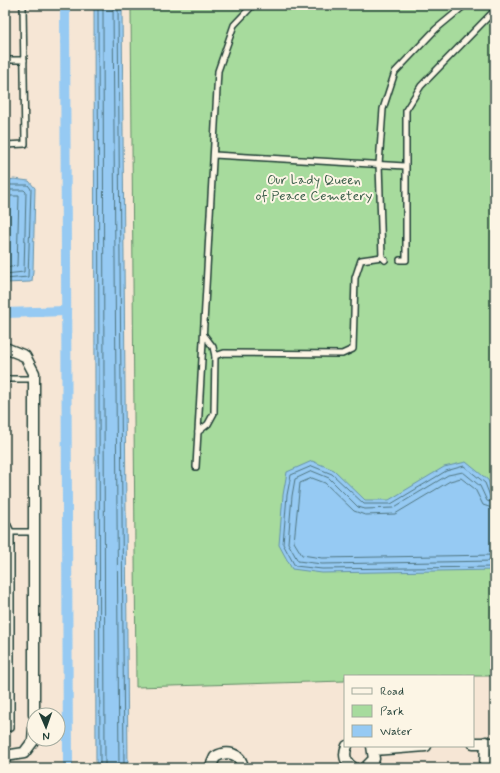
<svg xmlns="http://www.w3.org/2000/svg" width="500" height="773" font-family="Mynerve,sans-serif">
<rect width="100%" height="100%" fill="#f6e6d5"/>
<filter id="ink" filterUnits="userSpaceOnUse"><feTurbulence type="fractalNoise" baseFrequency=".025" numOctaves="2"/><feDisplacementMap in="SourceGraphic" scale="8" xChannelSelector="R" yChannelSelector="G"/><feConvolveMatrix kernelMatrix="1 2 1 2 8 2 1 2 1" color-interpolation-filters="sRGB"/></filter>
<g filter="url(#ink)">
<path fill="#a7db9d" stroke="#638c68" d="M 131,5 L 495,5 L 495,676 L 345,676 L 345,681 L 136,687 Z"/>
<g fill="#96caf3" stroke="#6692a7">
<path d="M 94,5 L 122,5 L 128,768 L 96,768 Z"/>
<path d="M 14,179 L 29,181 L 35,188 L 33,271 L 32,281 L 30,282 L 5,283 L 5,181 Z"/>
<path d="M 312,461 L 334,470 L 365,500 L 389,500 L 444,467 L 466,462 L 488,480 L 495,499 L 495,570 L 322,573 L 292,569 L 279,545 L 283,495 L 287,472 Z"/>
</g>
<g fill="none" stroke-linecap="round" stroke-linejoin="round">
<g stroke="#4f7580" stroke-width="1">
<path d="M 98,5 L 100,768"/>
<path d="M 103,5 L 105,768"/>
<path d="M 113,5 L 119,768"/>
<path d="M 118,5 L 124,768"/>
<path d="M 5,185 L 28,185 L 31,189 L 28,277 L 5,279"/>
<path d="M 5,190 L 24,190 L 26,192 L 24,272 L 5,274"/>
<path d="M 5,196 L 19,196 L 17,266 L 5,268"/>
<path d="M 495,498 L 490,496 L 485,483 L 464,466 L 446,471 L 391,504 L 364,504 L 332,474 L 312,466 L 291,475 L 287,495 L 283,544 L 295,566 L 322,569 L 495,567"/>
<path d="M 495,503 L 487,501 L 480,486 L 463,472 L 448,475 L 393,508 L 365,509 L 358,507 L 329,478 L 312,471 L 295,479 L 292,496 L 288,543 L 298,561 L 322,564 L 495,561"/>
<path d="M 495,509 L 483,505 L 475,489 L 461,478 L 450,481 L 395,514 L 365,515 L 354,511 L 325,483 L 312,478 L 300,483 L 294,542 L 302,555 L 322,558 L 495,555"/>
</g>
<g stroke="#96caf3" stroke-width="10">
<path d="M 65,5 L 68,768"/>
<path d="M 5,313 L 66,311"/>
</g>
<g stroke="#1f3d34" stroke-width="8">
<g id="service">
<path d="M 5,60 L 24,60"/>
<path d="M 5,145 L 25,144 L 23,5"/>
<path d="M 214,155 L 405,166"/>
<path d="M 385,260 L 382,257 L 379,164 L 383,109 L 395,72 L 436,29 L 465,5"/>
<path d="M 400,260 L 406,260 L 406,110 L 421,86 L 492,13 L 495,7"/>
<path d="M 215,356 L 224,353 L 342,354 L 353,349 L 355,278 L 361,260 L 382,257"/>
<path d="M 5,379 L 34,379"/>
<path d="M 198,432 L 208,424 L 214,413 L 215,356 L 213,347 L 204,335"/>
<path d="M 196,467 L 218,71 L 234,25 L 253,5"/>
<path d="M 5,519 L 11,532 L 11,728 L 5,728"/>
<path d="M 11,532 L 34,532"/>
</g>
</g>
<g stroke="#1f3d34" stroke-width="13">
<g id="minor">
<path d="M 5,348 L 25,356 L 34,373 L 34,715"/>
<path d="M 473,743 L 495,743"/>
<path d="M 347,746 C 343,755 345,763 354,768"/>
<path d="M 374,750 L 426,746"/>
<path d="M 5,756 L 24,753 L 33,741 L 34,727"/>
<path d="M 210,768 L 215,757 C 227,750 241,753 243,768"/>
<path d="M 365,768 L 374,759 L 372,746"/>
<path d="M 485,768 L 486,742"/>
</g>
</g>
<use href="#service" stroke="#fcf5e5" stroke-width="5"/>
<use href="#minor" stroke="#fcf5e5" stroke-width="10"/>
</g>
</g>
<g text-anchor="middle" stroke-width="4" stroke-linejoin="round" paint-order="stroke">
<g font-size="14" fill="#3a5d49" stroke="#fcf5e5">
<text x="314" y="184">Our Lady Queen<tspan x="314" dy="16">of Peace Cemetery</tspan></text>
</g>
</g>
<rect width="500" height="773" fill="none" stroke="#fcf5e5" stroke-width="20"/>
<rect x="10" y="10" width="480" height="753" fill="none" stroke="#1f3d34" stroke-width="1.5" filter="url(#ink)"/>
<rect x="344" y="675" width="130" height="72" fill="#fcf5e5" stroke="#a4ab9e"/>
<rect x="352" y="688" width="20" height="6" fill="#fcf5e5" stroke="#a4ab9e"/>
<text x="380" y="695" font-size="12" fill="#1f3d34">Road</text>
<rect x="352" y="705" width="20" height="12" fill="#a7db9d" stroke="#a4ab9e"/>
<text x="380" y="715" font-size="12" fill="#1f3d34">Park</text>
<rect x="352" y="725" width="20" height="12" fill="#96caf3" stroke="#a4ab9e"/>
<text x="380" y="735" font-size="12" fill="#1f3d34">Water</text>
<g transform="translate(46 727) rotate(178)"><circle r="19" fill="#fcf5e5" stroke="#a4ab9e"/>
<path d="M0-3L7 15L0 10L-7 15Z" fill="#1f3d34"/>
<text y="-6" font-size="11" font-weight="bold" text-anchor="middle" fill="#1f3d34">N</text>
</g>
</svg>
